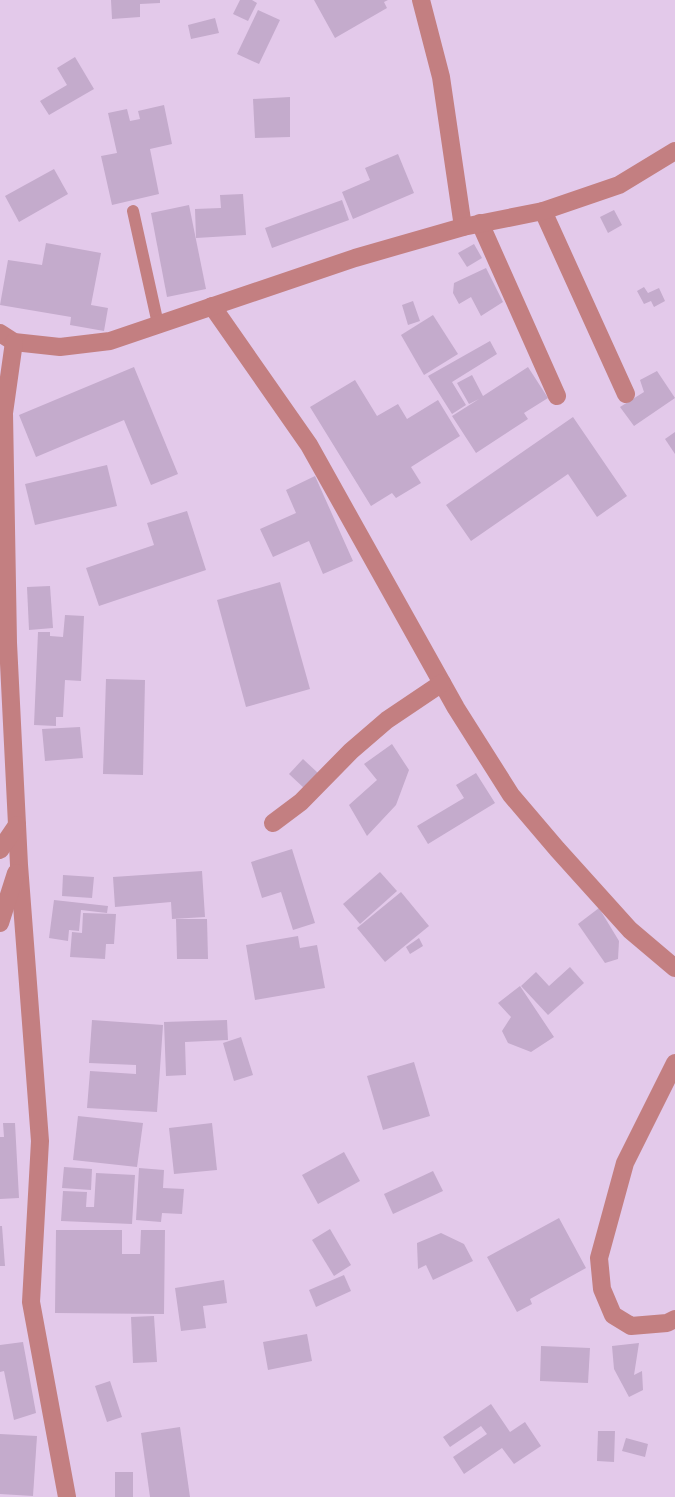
<svg xmlns="http://www.w3.org/2000/svg" width="675" height="1497" font-family="Overpass,sans-serif">
<rect width="100%" height="100%" fill="#e3c9ea"/>
<g fill="#c4abcc">
<path d="M 111,0 L 160,0 L 160,3 L 140,4 L 140,17 L 112,19 Z"/>
<path d="M 240,0 L 252,0 L 257,3 L 248,21 L 233,14 Z"/>
<path d="M 314,0 L 388,0 L 384,2 L 387,8 L 335,38 Z"/>
<path d="M 258,10 L 280,20 L 259,64 L 237,54 Z"/>
<path d="M 215,18 L 219,33 L 191,39 L 188,25 Z"/>
<path d="M 75,57 L 94,89 L 49,115 L 40,101 L 67,85 L 57,68 Z"/>
<path d="M 290,97 L 290,137 L 255,138 L 253,99 Z"/>
<path d="M 164,105 L 172,144 L 150,149 L 159,194 L 112,205 L 101,156 L 117,153 L 108,113 L 127,109 L 130,121 L 140,119 L 138,111 Z"/>
<path d="M 398,154 L 414,193 L 353,219 L 342,192 L 370,180 L 365,168 Z"/>
<path d="M 54,169 L 68,194 L 19,222 L 5,196 Z"/>
<path d="M 243,194 L 246,235 L 196,238 L 195,209 L 221,208 L 220,195 Z"/>
<path d="M 342,200 L 349,220 L 272,248 L 265,228 Z"/>
<path d="M 189,205 L 206,289 L 167,297 L 151,213 Z"/>
<path d="M 614,210 L 622,225 L 608,233 L 600,217 Z"/>
<path d="M 46,243 L 101,253 L 91,305 L 108,308 L 104,331 L 70,325 L 71,317 L 0,305 L 8,260 L 42,265 Z"/>
<path d="M 474,244 L 482,258 L 467,267 L 458,253 Z"/>
<path d="M 486,268 L 503,302 L 481,316 L 471,297 L 459,304 L 453,293 L 454,283 Z"/>
<path d="M 644,287 L 648,293 L 659,288 L 665,301 L 654,307 L 651,301 L 644,304 L 637,291 Z"/>
<path d="M 413,301 L 420,321 L 408,325 L 402,305 Z"/>
<path d="M 433,315 L 458,354 L 424,375 L 401,335 Z"/>
<path d="M 490,341 L 497,354 L 452,382 L 466,405 L 452,414 L 428,376 Z"/>
<path d="M 134,367 L 178,474 L 151,485 L 124,420 L 36,457 L 19,415 Z"/>
<path d="M 528,367 L 548,398 L 524,413 L 528,419 L 476,453 L 452,416 L 479,399 L 469,404 L 457,383 L 472,375 L 483,396 Z"/>
<path d="M 657,371 L 675,398 L 634,426 L 620,407 L 644,392 L 640,380 Z"/>
<path d="M 355,380 L 377,416 L 398,404 L 407,419 L 438,400 L 460,436 L 411,467 L 421,483 L 396,498 L 392,493 L 371,506 L 310,407 Z"/>
<path d="M 573,417 L 627,496 L 597,517 L 568,474 L 471,541 L 446,505 Z"/>
<path d="M 675,432 L 675,454 L 665,439 Z"/>
<path d="M 107,465 L 117,506 L 35,525 L 25,484 Z"/>
<path d="M 315,476 L 353,561 L 323,574 L 309,541 L 273,557 L 260,529 L 296,513 L 286,490 Z"/>
<path d="M 187,511 L 206,570 L 99,606 L 86,568 L 154,545 L 147,523 Z"/>
<path d="M 280,582 L 310,689 L 246,707 L 217,600 Z"/>
<path d="M 50,586 L 53,628 L 29,630 L 27,587 Z"/>
<path d="M 65,615 L 84,616 L 81,681 L 65,680 L 63,717 L 56,717 L 56,726 L 34,725 L 38,632 L 50,632 L 50,636 L 63,637 Z"/>
<path d="M 106,679 L 145,680 L 143,775 L 103,774 Z"/>
<path d="M 80,727 L 83,758 L 45,761 L 42,729 Z"/>
<path d="M 392,744 L 409,770 L 396,805 L 367,836 L 349,805 L 377,780 L 364,764 Z"/>
<path d="M 303,759 L 319,774 L 305,789 L 289,774 Z"/>
<path d="M 476,773 L 495,803 L 428,844 L 417,826 L 464,798 L 456,785 Z"/>
<path d="M 292,849 L 315,923 L 293,930 L 281,892 L 262,898 L 251,862 Z"/>
<path d="M 202,871 L 205,917 L 172,919 L 171,902 L 115,907 L 113,877 Z"/>
<path d="M 380,872 L 397,891 L 360,924 L 343,904 Z"/>
<path d="M 63,875 L 94,877 L 92,898 L 62,896 Z"/>
<path d="M 401,892 L 429,926 L 385,962 L 357,928 Z"/>
<path d="M 54,900 L 108,906 L 107,913 L 81,910 L 79,931 L 69,930 L 68,941 L 49,938 Z"/>
<path d="M 599,908 L 619,941 L 618,959 L 605,963 L 578,924 Z"/>
<path d="M 83,913 L 116,914 L 114,944 L 106,944 L 105,959 L 70,957 L 72,932 L 82,933 Z"/>
<path d="M 176,919 L 207,919 L 208,959 L 177,959 Z"/>
<path d="M 298,936 L 300,948 L 317,945 L 325,988 L 255,1000 L 246,945 Z"/>
<path d="M 419,938 L 423,946 L 410,954 L 406,947 Z"/>
<path d="M 570,967 L 584,983 L 548,1015 L 521,986 L 536,972 L 549,986 Z"/>
<path d="M 520,986 L 554,1037 L 531,1052 L 508,1043 L 502,1031 L 511,1017 L 498,1003 Z"/>
<path d="M 92,1020 L 163,1025 L 157,1112 L 87,1108 L 90,1071 L 136,1074 L 136,1065 L 89,1063 Z"/>
<path d="M 227,1020 L 228,1040 L 185,1042 L 186,1075 L 166,1076 L 164,1022 Z"/>
<path d="M 241,1037 L 253,1075 L 234,1081 L 223,1043 Z"/>
<path d="M 414,1062 L 430,1116 L 383,1130 L 367,1076 Z"/>
<path d="M 78,1116 L 143,1123 L 137,1167 L 73,1160 Z"/>
<path d="M 3,1123 L 15,1123 L 19,1198 L 0,1199 L 0,1137 L 4,1137 Z"/>
<path d="M 212,1123 L 217,1170 L 174,1174 L 169,1128 Z"/>
<path d="M 344,1152 L 360,1181 L 318,1204 L 302,1175 Z"/>
<path d="M 64,1167 L 92,1169 L 91,1190 L 62,1188 Z"/>
<path d="M 139,1168 L 164,1170 L 163,1188 L 184,1189 L 182,1214 L 162,1213 L 161,1222 L 136,1220 Z"/>
<path d="M 433,1171 L 443,1191 L 393,1214 L 384,1194 Z"/>
<path d="M 96,1173 L 135,1175 L 132,1224 L 61,1221 L 63,1191 L 87,1192 L 86,1207 L 94,1207 Z"/>
<path d="M 559,1218 L 586,1268 L 530,1299 L 532,1304 L 517,1312 L 487,1257 Z"/>
<path d="M 0,1226 L 2,1226 L 5,1266 L 0,1266 Z"/>
<path d="M 330,1229 L 351,1265 L 334,1276 L 312,1240 Z"/>
<path d="M 56,1230 L 122,1230 L 122,1254 L 140,1254 L 141,1230 L 165,1230 L 164,1314 L 55,1313 Z"/>
<path d="M 441,1233 L 464,1244 L 473,1261 L 433,1280 L 426,1265 L 418,1269 L 417,1243 Z"/>
<path d="M 344,1275 L 351,1291 L 316,1307 L 309,1290 Z"/>
<path d="M 224,1280 L 227,1303 L 203,1306 L 206,1328 L 181,1331 L 175,1288 Z"/>
<path d="M 154,1316 L 157,1362 L 133,1363 L 131,1317 Z"/>
<path d="M 307,1334 L 312,1361 L 268,1370 L 263,1342 Z"/>
<path d="M 23,1342 L 36,1413 L 14,1420 L 4,1371 L 0,1372 L 0,1345 Z"/>
<path d="M 639,1343 L 634,1375 L 642,1371 L 643,1390 L 629,1397 L 614,1369 L 612,1346 Z"/>
<path d="M 541,1346 L 590,1348 L 588,1383 L 540,1381 Z"/>
<path d="M 110,1381 L 122,1417 L 107,1422 L 95,1386 Z"/>
<path d="M 491,1404 L 510,1432 L 525,1422 L 541,1446 L 514,1464 L 502,1448 L 464,1474 L 453,1457 L 487,1434 L 481,1426 L 450,1447 L 443,1437 Z"/>
<path d="M 180,1427 L 190,1497 L 150,1497 L 141,1433 Z"/>
<path d="M 598,1431 L 615,1431 L 614,1462 L 597,1461 Z"/>
<path d="M 0,1434 L 37,1436 L 33,1496 L 0,1494 Z"/>
<path d="M 626,1438 L 648,1444 L 645,1457 L 622,1451 Z"/>
<rect x="115" y="1472" width="18" height="25"/>
</g>
<g fill="none" stroke-linecap="round" stroke-linejoin="round">
<path stroke="#c37f81" stroke-width="12" d="M 133,211 L 158,324"/>
<g stroke="#c37f81" stroke-width="18">
<path d="M 421,0 L 441,77 L 463,227"/>
<path d="M 543,211 L 626,394"/>
<path d="M 480,223 L 557,396"/>
<path d="M 212,306 L 309,445 L 456,708 L 511,795 L 557,849 L 630,930 L 675,968"/>
<path d="M 0,333 L 14,342 L 60,347 L 110,341 L 355,258 L 463,227 L 543,211 L 619,185 L 675,151"/>
<path d="M 14,342 L 4,413 L 8,643 L 19,865 L 40,1141 L 31,1302 L 67,1497"/>
<path d="M 273,823 L 301,802 L 351,751 L 387,720 L 442,683"/>
<path d="M 0,850 L 17,825"/>
<path d="M 0,923 L 16,873"/>
<path d="M 675,1063 L 625,1163 L 599,1258 L 602,1289 L 613,1315 L 631,1326 L 667,1323 L 675,1319"/>
</g>
</g>
</svg>
